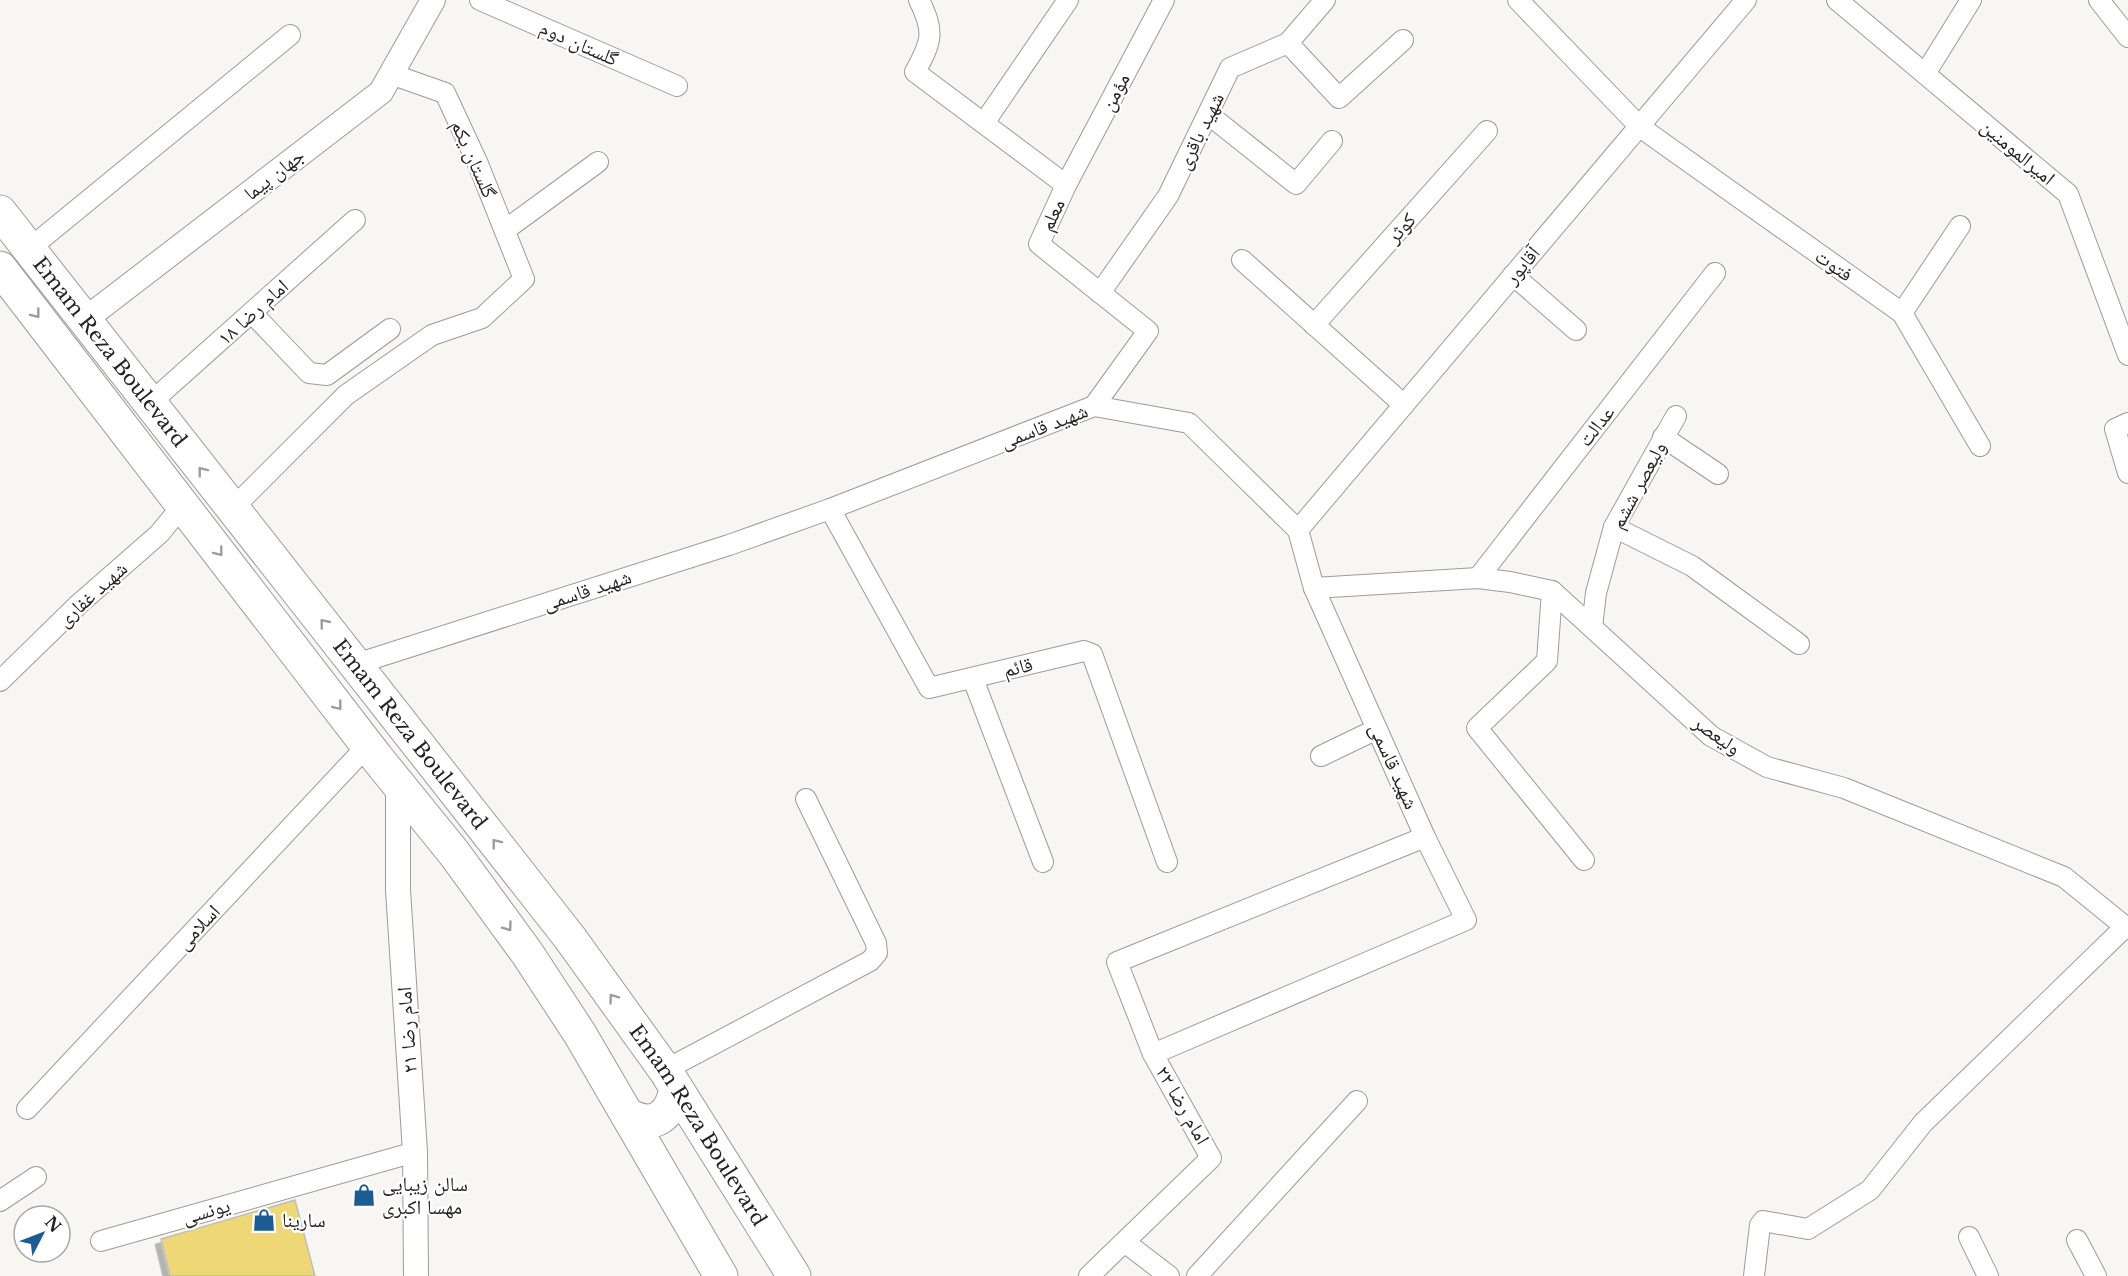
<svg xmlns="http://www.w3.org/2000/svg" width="2128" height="1276" font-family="'Libre Baskerville','Noto Naskh Arabic',serif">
<defs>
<filter id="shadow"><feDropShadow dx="-5.5" dy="5.5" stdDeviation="0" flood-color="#0004"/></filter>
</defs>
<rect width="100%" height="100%" fill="#f7f6f2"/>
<path fill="#edd874" stroke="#bfbebb" stroke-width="1.5" filter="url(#shadow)" d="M 295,1200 L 315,1276 L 170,1276 L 161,1239 Z"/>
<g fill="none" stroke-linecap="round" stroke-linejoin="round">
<g stroke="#9b9b98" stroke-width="22">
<g id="minor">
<path d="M 480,0 L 677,86"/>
<path d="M 919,0 C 935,32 932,41 915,72 L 1066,185 L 1039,244 L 1148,331 L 1094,406"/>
<path d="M 1518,0 L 1640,127 L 1902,313 L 1980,446"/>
<path d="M 1837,0 L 2068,194 L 2128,355"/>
<path d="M 2099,0 L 2128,37"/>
<path d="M 1288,43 L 1339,98 L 1403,40"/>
<path d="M 1925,74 L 1971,0"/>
<path d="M 1208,114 L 1296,184 L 1332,141"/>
<path d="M 984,123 L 1068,0"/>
<path d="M 1066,185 L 1164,0"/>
<path d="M 505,230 L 598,162"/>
<path d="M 29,249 L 290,35"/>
<path d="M 1242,260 L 1404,405"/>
<path d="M 1513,275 L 1576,330"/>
<path d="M 1100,293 L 1168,196 L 1230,68 L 1288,43 L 1325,0"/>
<path d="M 252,313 L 309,373 L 327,375 L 390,329"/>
<path d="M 1902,313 L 1960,226"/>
<path d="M 1314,325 L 1487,131"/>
<path d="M 149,404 L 355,220"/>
<path d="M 2128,423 L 2115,429 L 2128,473"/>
<path d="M 1663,437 L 1718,474"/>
<path d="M 232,509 L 346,395 L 432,335 L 482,318 L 524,279 L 478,164 L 445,93 L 391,74"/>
<path d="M 830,509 L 929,688 L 1084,651 L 1092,654 L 1167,862"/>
<path d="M 1614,527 L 1692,566 L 1799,644"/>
<path d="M 1298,530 L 1746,0"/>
<path d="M 1478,578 L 1715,273"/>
<path d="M 1314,588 L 1478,578 L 1510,582 L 1552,591 L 1711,736 L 1767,767 L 1844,788 L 2064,877 L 2128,929"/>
<path d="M 1552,591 L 1547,661 L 1477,728 L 1584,860"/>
<path d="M 1592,627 L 1596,593 L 1614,527 L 1676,416"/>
<path d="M 356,664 L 729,545 L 830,509 L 1094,406 L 1189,423 L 1298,530 L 1314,588 L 1425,837 L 1466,920 L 1153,1054"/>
<path d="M 973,679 L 1043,862"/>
<path d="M 0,681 L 79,604 L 159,534 L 183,505"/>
<path d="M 1321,756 L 1377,729"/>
<path d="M 665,1070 L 870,961 L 877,953 L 876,943 L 806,799"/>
<path d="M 27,1109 L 368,745"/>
<path d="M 0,1201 L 36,1177"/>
<path d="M 1969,1237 L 1988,1276"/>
<path d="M 2077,1240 L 2096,1276"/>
<path d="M 101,1241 L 415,1152"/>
<path d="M 1126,1243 L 1169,1276"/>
<path d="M 1089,1276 L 1211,1158 L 1153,1054 L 1117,962 L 1425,837"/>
<path d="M 1197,1276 L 1357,1101"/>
<path d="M 1754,1276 L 1760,1225 L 1763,1221 L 1808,1229 L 1870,1190 L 1923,1123 L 2126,926"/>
</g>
</g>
<g stroke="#9b9b98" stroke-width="26">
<g id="tertiary">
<path d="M 83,321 L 381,92 L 433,0"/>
<path d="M 398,784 L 398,890 L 415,1152 L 416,1276"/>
</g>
</g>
<g stroke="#9b9b98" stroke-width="35">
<g id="trunk">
<path id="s1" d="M 0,212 L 570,938 L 665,1070 L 794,1276"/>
<path d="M 0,268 L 377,758 L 454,853 L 527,953 L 580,1034 L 721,1276"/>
<path d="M 627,1114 C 653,1130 671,1117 676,1088"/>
</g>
</g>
<use href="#minor" stroke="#fff" stroke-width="20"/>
<use href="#tertiary" stroke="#fff" stroke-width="24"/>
<use href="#trunk" stroke="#fff" stroke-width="33"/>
</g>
<defs><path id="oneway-chevron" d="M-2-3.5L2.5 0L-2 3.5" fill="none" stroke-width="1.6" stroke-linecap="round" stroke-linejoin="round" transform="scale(1.5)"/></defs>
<g stroke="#9c9c9c">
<use href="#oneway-chevron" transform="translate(36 314) rotate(52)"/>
<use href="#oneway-chevron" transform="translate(202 471) rotate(-128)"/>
<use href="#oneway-chevron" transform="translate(219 552) rotate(52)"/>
<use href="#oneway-chevron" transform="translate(324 623) rotate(-129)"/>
<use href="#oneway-chevron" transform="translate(338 706) rotate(52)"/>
<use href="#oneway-chevron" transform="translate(496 843) rotate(-128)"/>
<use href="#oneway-chevron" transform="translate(508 927) rotate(54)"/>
<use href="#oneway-chevron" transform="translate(613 998) rotate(-126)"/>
</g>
<defs>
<g id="shop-bare" transform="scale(1.8)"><path d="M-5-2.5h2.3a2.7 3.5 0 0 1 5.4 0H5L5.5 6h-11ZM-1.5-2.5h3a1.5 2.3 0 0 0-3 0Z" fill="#1c5c92" stroke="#fff" stroke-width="2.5" paint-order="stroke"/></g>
</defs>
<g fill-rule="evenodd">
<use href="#shop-bare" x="364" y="1195"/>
<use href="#shop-bare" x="264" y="1220"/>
</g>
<g text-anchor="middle" stroke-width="4.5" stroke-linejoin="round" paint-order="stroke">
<g font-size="20" fill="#242322" stroke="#fff">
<text transform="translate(579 43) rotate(24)" y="7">گلستان دوم</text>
<text transform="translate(1115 92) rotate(-62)" y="7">مؤمن</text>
<text transform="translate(1200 131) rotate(-64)" y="7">شهید باقری</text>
<text transform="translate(2018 152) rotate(40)" y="7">اميرالمومنين</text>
<text transform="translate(474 159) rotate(66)" y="7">گلستان یکم</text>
<text transform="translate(274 174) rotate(-38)" y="7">جهان پیما</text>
<text transform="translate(1052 215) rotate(-65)" y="7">معلم</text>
<text transform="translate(1401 228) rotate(-48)" y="7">کوثر</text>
<text transform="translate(1522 265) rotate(-50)" y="7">آقاپور</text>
<text transform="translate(1834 265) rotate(35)" y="7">فتوت</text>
<text transform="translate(253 312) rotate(-42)" y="7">امام رضا ۱۸</text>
<text dy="7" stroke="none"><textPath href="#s1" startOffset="178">Emam Reza Boulevard</textPath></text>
<text transform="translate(1044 426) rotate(-21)" y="7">شهید قاسمی</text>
<text transform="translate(1596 426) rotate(-52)" y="7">عدالت</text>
<text transform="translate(1638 485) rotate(-62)" y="7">ولیعصر ششم</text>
<text transform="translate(587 590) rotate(-18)" y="7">شهید قاسمی</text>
<text transform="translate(92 594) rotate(-42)" y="7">شهید غفاری</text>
<text transform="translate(1018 667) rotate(-14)" y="7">قائم</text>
<text dy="7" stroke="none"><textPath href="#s1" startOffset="664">Emam Reza Boulevard</textPath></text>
<text transform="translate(1717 735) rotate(35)" y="7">ولیعصر</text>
<text transform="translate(1394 766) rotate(66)" y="7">شهید قاسمی</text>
<text transform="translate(198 927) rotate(-47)" y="7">اسلامی</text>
<text transform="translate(407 1030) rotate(-94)" y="7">امام رضا ۲۱</text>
<text transform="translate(1183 1105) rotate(60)" y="7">امام رضا ۲۲</text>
<text dy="7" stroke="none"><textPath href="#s1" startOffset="1150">Emam Reza Boulevard</textPath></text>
<text transform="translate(206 1211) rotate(-16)" y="7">یونسی</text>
</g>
<g font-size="20" fill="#242322" stroke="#fff" text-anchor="start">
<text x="382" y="1191">سالن زیبایی<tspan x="382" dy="23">مهسا اکبری</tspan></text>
<text x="282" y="1227">سارینا</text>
</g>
</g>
<g transform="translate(42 1234) rotate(48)"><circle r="28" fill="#ffffff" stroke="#a7a7a7" stroke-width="1.5"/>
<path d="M0-4.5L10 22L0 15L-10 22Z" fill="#1c5c92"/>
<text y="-9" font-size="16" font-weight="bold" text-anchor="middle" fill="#242322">N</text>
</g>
</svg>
